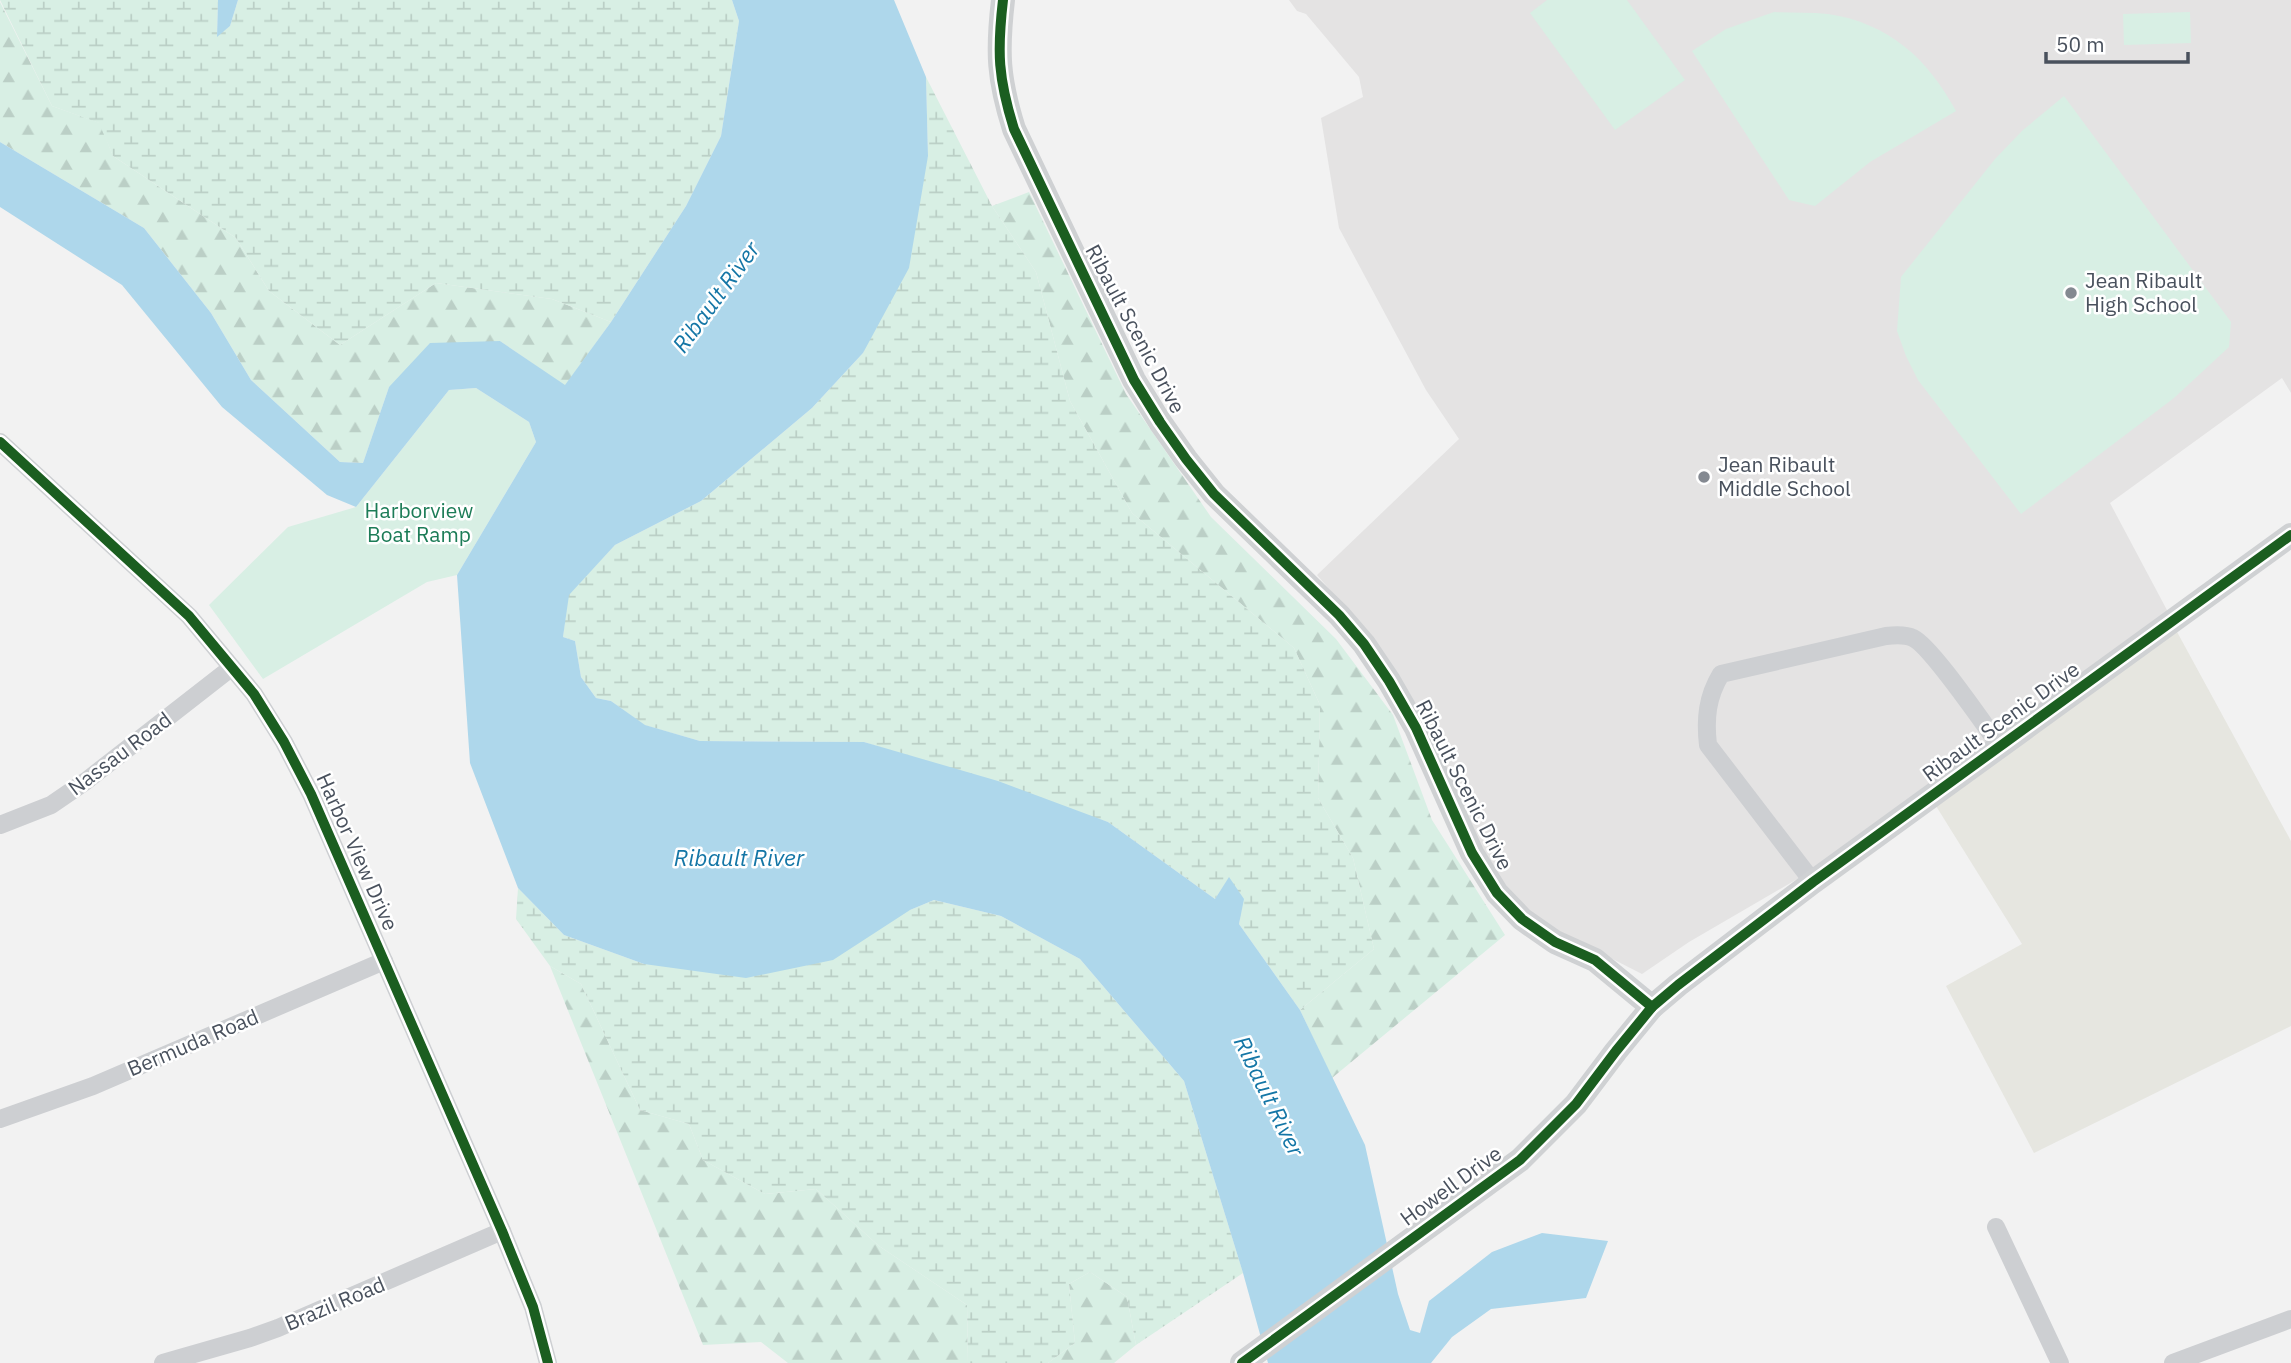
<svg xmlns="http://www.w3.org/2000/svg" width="2291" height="1363" font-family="'IBM Plex Sans',sans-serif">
<defs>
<pattern id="forest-firs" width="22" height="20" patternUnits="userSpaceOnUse" patternTransform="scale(1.75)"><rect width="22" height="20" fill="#d8efe4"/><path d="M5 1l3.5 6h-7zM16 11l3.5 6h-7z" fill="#bbcfc6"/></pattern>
<pattern id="wetland-marsh" width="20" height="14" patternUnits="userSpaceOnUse" patternTransform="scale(1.75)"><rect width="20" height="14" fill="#d8efe4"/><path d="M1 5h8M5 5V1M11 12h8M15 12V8" fill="none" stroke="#bbcfc6"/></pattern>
</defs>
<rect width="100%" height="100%" fill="#f2f2f2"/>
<path fill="#e6e6e0" d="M 2176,630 L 2291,841 L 2291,1026 L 2034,1153 L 1946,986 L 2022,944 L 1936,806 Z"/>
<path fill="#e4e3e3" d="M 1289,0 L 2291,0 L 2291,393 L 2282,378 L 2110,503 L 2168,612 L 1799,878 L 1689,942 L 1642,974 L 1532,918 L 1493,869 L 1361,626 L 1317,575 L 1459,439 L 1426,390 L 1339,228 L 1321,118 L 1363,97 L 1359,77 L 1306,14 L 1297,11 Z"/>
<g fill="url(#forest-firs)">
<path d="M 0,2 L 52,106 L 100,123 L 113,156 L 236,238 L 269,291 L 340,345 L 436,283 L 552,299 L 611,322 L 565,386 L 500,341 L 389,387 L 363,463 L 340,462 L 251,380 L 211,313 L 144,228 L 0,142 Z"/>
<path d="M 1029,192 L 1126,394 L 1211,517 L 1336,639 L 1393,715 L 1432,820 L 1505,935 L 1332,1078 L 1300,1010 L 1374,949 L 1353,858 L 1318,798 L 1320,705 L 1294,648 L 1132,513 L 1070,401 L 1036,272 L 992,206 Z"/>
<path d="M 550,966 L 581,984 L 640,1110 L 689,1124 L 703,1160 L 765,1194 L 816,1189 L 879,1246 L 967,1305 L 968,1363 L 788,1363 L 761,1342 L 703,1345 Z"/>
<path d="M 1090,1272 L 1127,1297 L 1136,1345 L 1114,1363 L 1048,1363 L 1075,1343 L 1069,1284 Z"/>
</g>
<g fill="url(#wetland-marsh)">
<path d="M 0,0 L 218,0 L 217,36 L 230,26 L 238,0 L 732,0 L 739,21 L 721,136 L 686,206 L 611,322 L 552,299 L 436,283 L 340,345 L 269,291 L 236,238 L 113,156 L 99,123 L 52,106 Z"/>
<path d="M 926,77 L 992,206 L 1036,272 L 1070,401 L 1132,513 L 1294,648 L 1320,705 L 1318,798 L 1353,858 L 1374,949 L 1300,1010 L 1239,924 L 1243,899 L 1229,878 L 1215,899 L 1108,822 L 864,742 L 700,741 L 644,725 L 611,701 L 596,698 L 581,677 L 575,641 L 563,637 L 568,595 L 615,545 L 701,501 L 812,408 L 863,353 L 928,156 Z"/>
<path d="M 518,888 L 564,935 L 644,964 L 910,910 L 934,900 L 1001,916 L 1080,959 L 1184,1081 L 1243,1273 L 1136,1345 L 1127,1297 L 1090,1272 L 1069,1284 L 1075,1343 L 1048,1363 L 968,1363 L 967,1305 L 879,1246 L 816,1189 L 765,1194 L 703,1160 L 689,1124 L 640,1110 L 581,984 L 550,966 L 516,919 Z"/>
</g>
<g fill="#d8efe4">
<path d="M 1547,0 L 1627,0 L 1685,80 L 1615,130 L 1530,13 Z"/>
<path d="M 1774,12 C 1791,13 1810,12 1828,14 C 1889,23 1928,59 1956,111 L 1870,162 L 1815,206 L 1789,200 L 1692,51 L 1726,29 Z"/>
<path d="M 2190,12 L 2191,43 L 2124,45 L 2123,14 Z"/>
<path d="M 2064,96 L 2231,322 L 2229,347 L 2174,398 L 2021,514 L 1918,380 L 1906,356 L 1897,331 L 1901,277 L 1995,159 L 2023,130 Z"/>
<path d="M 476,388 L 529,422 L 536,442 L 457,575 L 427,582 L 263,679 L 209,605 L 288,527 L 356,507 L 449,390 Z"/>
</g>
<g fill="#aed7eb">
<path d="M 218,0 L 238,0 L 230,26 L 217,37 Z"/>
<path d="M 732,0 L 894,0 L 926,77 L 928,156 L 909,268 L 863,353 L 812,408 L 701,501 L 615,545 L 569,595 L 563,637 L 575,641 L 581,677 L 596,698 L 611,701 L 645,725 L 700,741 L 864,742 L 998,781 L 1108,822 L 1215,899 L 1229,877 L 1244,899 L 1239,924 L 1300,1010 L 1365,1145 L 1398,1294 L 1410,1330 L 1420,1333 L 1429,1301 L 1492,1252 L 1542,1233 L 1608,1241 L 1586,1298 L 1491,1309 L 1452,1337 L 1431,1363 L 1268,1363 L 1243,1273 L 1184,1081 L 1080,959 L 1001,916 L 934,900 L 910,910 L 833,960 L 746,978 L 644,964 L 564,935 L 518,888 L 470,763 L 457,575 L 536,442 L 529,422 L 476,388 L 449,390 L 356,507 L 327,495 L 222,407 L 122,285 L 0,207 L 0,142 L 144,228 L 211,313 L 251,380 L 340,462 L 363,463 L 389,387 L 430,343 L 500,341 L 565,385 L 611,322 L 686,206 L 721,136 L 739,21 Z"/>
</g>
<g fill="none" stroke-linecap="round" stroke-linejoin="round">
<g stroke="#cdcfd2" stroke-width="18">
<path d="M 0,442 L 189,616 L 254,694 L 284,742 L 311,794 L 502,1231 L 533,1307 L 548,1363"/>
<path d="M 0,825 L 51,805 L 86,781 L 231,668"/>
<path d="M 1813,882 L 1708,745 C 1705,719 1707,697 1721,674 L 1886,636 C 1894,635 1905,634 1913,638 C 1931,646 1985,726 2000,746"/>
<path d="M 0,1119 L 93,1086 L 384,961"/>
<path d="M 1996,1227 L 2060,1363"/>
<path d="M 163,1363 L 250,1338 L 278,1328 L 502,1231"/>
<path d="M 2173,1363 L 2291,1319"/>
</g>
<g stroke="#cfd1d3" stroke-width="24">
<path d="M 1003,0 C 997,52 998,78 1014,129 L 1134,380 L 1160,422 L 1186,459 L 1214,494 L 1339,615 L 1364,644 L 1389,681 L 1416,728 L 1472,853 L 1497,893 L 1522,919 L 1555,942 L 1595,960 L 1652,1007"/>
<path d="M 1242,1363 L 1520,1160 L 1576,1104 L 1616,1051 L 1652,1007 L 1678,985 L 1813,882 L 2291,535"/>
</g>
<g stroke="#fff" stroke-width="15">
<g id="cycleway">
<path d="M 1003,0 C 997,52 998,78 1014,129 L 1134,380 L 1160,422 L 1186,459 L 1214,494 L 1339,615 L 1364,644 L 1389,681 L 1416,728 L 1472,853 L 1497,893 L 1522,919 L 1555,942 L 1595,960 L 1652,1007"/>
<path d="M 0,442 L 189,616 L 254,694 L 284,742 L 311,794 L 502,1231 L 533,1307 L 548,1363"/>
<path d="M 1242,1363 L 1520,1160 L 1576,1104 L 1616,1051 L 1652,1007 L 1678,985 L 1813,882 L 2291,535"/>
</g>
</g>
<use href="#cycleway" stroke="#1b5e20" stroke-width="10"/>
</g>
<g fill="#848991" stroke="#fff" stroke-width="2.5">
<circle cx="2071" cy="293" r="7"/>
<circle cx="1704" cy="477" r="7"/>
</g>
<g text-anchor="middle" stroke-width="5" stroke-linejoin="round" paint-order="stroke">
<g font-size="21" fill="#49515d" stroke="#fff" text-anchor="start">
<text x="2085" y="288">Jean Ribault<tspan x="2085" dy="24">High School</tspan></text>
<text x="1718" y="472">Jean Ribault<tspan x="1718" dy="24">Middle School</tspan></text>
</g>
<g font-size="21" fill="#49515d" stroke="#fff">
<text transform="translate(1135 329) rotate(62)" y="7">Ribault Scenic Drive</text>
<text transform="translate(2001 722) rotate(-36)" y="7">Ribault Scenic Drive</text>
<text transform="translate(120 754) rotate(-37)" y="7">Nassau Road</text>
<text transform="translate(1464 785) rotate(63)" y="7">Ribault Scenic Drive</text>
<text transform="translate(357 852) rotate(66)" y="7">Harbor View Drive</text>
<text transform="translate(193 1043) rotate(-23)" y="7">Bermuda Road</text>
<text transform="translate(1451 1186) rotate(-36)" y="7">Howell Drive</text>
<text transform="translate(335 1304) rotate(-23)" y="7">Brazil Road</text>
</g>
<g font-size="21" fill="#1c7c57" stroke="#fff">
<text x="419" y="518">Harborview<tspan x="419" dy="24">Boat Ramp</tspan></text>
</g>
<g font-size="23" font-style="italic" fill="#1476a6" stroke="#fff">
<text transform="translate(716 297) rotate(-54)" y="8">Ribault River</text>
<text x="739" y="866">Ribault River</text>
<text transform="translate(1269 1096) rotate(64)" y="8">Ribault River</text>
</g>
</g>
<path d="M2046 52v10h142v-10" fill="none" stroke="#49515d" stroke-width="3.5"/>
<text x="2056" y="52" font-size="21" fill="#49515d" stroke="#ffffff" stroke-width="5" paint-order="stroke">50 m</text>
</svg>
